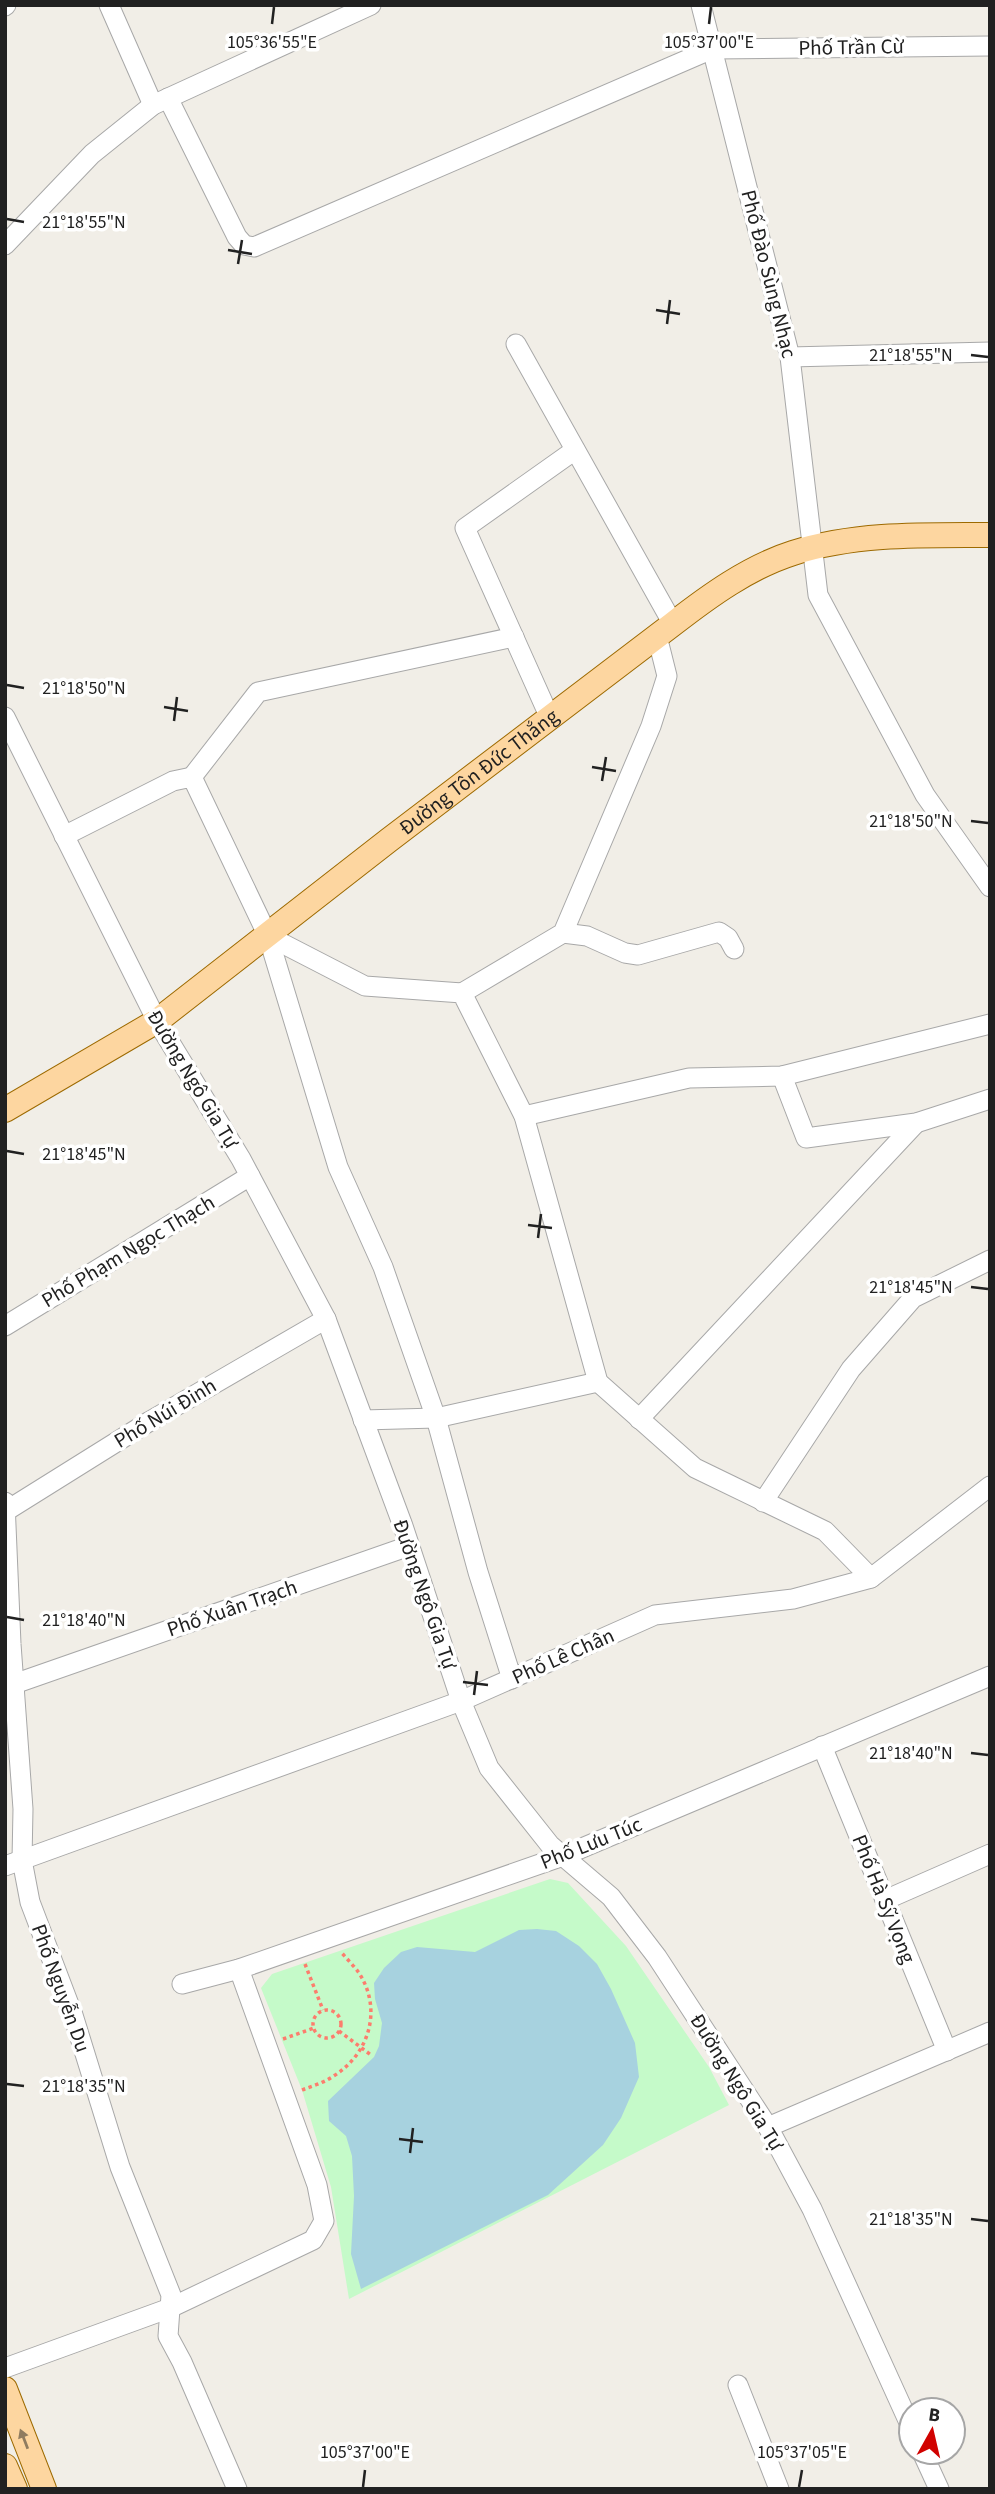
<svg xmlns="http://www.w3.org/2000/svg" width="995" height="2494" font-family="'Source Sans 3',sans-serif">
<rect width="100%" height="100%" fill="#f1eee7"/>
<path fill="#c5fac9" d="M 550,1879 L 568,1883 L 626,1946 L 709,2067 L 729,2105 L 349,2299 L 331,2187 L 302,2090 L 261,1988 L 272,1974 Z"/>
<path fill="#a7d2df" d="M 537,1929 L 556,1931 L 579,1946 L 597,1964 L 611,1989 L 635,2043 L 639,2077 L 621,2118 L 603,2145 L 548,2195 L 361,2289 L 351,2254 L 354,2196 L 352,2156 L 346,2136 L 329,2121 L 328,2101 L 374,2057 L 379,2046 L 382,2023 L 375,1999 L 374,1983 L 384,1968 L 401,1952 L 417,1947 L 475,1952 L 519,1930 Z"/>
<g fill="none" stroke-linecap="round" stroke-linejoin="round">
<g stroke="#a8a8a8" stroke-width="21">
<g id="minor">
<path d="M 109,5 L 153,105"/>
<path d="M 701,5 L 790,357 L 818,595 L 925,795 L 990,887"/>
<path d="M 5,6 L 6,5"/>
<path d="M 168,98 L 237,237 L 244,245 L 254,247 L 712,49 L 990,46"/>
<path d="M 5,245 L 92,154 L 153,105 L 371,5"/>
<path d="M 516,344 L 673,624"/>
<path d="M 790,357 L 990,352"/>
<path d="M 5,717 L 157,1021 L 241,1159 L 326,1319 L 403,1526 L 461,1701 L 489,1768 L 550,1845 L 611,1897 L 657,1957 L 768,2127 L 812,2209 L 911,2427"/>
<path d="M 550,718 L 465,528 L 575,450"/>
<path d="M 192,777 L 258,692 L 514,637"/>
<path d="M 64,836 L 173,781 L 192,777 L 268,936 L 338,1167 L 383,1267 L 436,1418 L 478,1572 L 512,1679"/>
<path d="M 563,933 L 587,936 L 625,953 L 638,955 L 719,932 L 728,938 L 734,949"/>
<path d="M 268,936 L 365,986 L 462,993 L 524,1116 L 598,1382 L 695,1468 L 825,1531 L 871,1578"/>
<path d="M 462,993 L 563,933 L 651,726 L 667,676 L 657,636"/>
<path d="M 782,1076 L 806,1138 L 916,1123 L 990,1099"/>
<path d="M 524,1116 L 689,1078 L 782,1076 L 990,1024"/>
<path d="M 5,1326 L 250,1176"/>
<path d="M 639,1419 L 916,1123"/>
<path d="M 363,1420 L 436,1418 L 598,1382"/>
<path d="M 5,1502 L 11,1644 L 23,1809 L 22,1860 L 30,1902 L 73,2015 L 120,2167 L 171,2295 L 168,2336 L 182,2362 L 237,2489"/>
<path d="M 763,1502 L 851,1369 L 913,1298 L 990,1260"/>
<path d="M 6,1511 L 150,1421 L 326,1319"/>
<path d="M 14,1684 L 409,1546"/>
<path d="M 822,1746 L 947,2051"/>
<path d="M 5,1866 L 461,1701 L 655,1615 L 793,1599 L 871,1578 L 990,1486"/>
<path d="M 885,1900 L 990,1854"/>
<path d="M 182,1984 L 239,1969 L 563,1856 L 990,1676"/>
<path d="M 768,2127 L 990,2032"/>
<path d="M 5,2368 L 170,2308 L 313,2240 L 324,2221 L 317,2185 L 239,1969"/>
<path d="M 738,2385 L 779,2489"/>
<path d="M 922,2452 L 939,2489"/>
</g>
</g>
<g stroke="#9d6a00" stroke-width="26">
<g id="major">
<path id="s1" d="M 5,1110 L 157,1021 L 389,840 L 673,624 C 709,596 749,567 793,553 C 855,533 925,535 990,535"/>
<path d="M 5,2389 L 44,2489"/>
<path d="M 5,2466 L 15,2489"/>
</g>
</g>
<g stroke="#fc7d6d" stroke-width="3.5" stroke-dasharray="3.5 3.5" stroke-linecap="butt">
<path d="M 305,1964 L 323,2010"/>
<circle cx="327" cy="2024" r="14"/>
<path d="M 339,2031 L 371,2055"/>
<path d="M 283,2039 L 314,2028"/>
<path d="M 302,2090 C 312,2086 323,2083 332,2077 C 369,2055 383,2010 359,1973 C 354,1966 347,1959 341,1952"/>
</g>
<use href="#minor" stroke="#fff" stroke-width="19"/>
<use href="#major" stroke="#fdd6a0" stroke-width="24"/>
</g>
<defs><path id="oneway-solid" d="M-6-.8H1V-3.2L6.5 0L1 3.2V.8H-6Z" transform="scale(1.75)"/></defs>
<use fill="#8f7c60" href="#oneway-solid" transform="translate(24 2439) rotate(-111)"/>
<path fill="none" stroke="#212121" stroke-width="2.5" d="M 272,24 L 274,7M 709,24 L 711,7M 7,219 L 24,222M 228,250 L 252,254M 238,264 L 242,240M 656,310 L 680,314M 667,324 L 670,300M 971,355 L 988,357M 7,685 L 24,688M 164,707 L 188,711M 174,721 L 177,697M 592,767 L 616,771M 602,781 L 606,757M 971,821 L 988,823M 7,1151 L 24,1154M 528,1225 L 552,1228M 538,1238 L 541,1214M 971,1287 L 988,1289M 7,1617 L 24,1620M 463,1682 L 488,1685M 474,1695 L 477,1671M 971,1753 L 988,1755M 7,2084 L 24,2086M 399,2139 L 423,2142M 410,2153 L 413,2128M 971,2219 L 988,2221M 363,2487 L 365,2470M 799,2487 L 802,2470"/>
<g text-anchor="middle" stroke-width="7" stroke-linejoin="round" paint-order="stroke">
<g font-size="21" fill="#212121" stroke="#fff">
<text transform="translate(851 47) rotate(-1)" y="7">Phố Trần Cừ</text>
<text transform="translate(769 274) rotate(76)" y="7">Phố Đào Sùng Nhạc</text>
<text dy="7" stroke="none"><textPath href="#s1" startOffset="583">Đường Tôn Đức Thắng</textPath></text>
<text transform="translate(193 1079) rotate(59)" y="7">Đường Ngô Gia Tự</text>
<text transform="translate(128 1251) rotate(-31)" y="7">Phố Phạm Ngọc Thạch</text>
<text transform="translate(165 1413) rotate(-31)" y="7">Phố Núi Đinh</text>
<text transform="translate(425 1594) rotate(71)" y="7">Đường Ngô Gia Tự</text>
<text transform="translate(232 1608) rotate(-19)" y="7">Phố Xuân Trạch</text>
<text transform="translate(563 1656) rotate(-24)" y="7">Phố Lê Chân</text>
<text transform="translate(591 1843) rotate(-22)" y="7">Phố Lưu Túc</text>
<text transform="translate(884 1899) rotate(68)" y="7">Phố Hà Sỹ Vọng</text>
<text transform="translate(61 1988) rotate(70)" y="7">Phố Nguyễn Du</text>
<text transform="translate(737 2082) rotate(58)" y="7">Đường Ngô Gia Tự</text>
</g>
</g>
<g font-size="18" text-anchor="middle" fill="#212121" stroke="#fff" stroke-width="7" stroke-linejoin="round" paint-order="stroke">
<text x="272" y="48">105°36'55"E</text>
<text x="709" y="48">105°37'00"E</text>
<text x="84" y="228">21°18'55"N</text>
<text x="911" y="361">21°18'55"N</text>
<text x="84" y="694">21°18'50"N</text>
<text x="911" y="827">21°18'50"N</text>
<text x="84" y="1160">21°18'45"N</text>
<text x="911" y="1293">21°18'45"N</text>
<text x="84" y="1626">21°18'40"N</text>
<text x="911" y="1759">21°18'40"N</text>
<text x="84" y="2092">21°18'35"N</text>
<text x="911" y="2225">21°18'35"N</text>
<text x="365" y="2458">105°37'00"E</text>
<text x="802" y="2458">105°37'05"E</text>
</g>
<rect width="995" height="2494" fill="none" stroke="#212121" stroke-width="14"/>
<g transform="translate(932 2431) rotate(8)"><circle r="33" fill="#ffffff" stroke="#a6a6a6" stroke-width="2"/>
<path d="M0-5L12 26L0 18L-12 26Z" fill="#d10200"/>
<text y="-10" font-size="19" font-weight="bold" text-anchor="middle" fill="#212121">B</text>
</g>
</svg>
